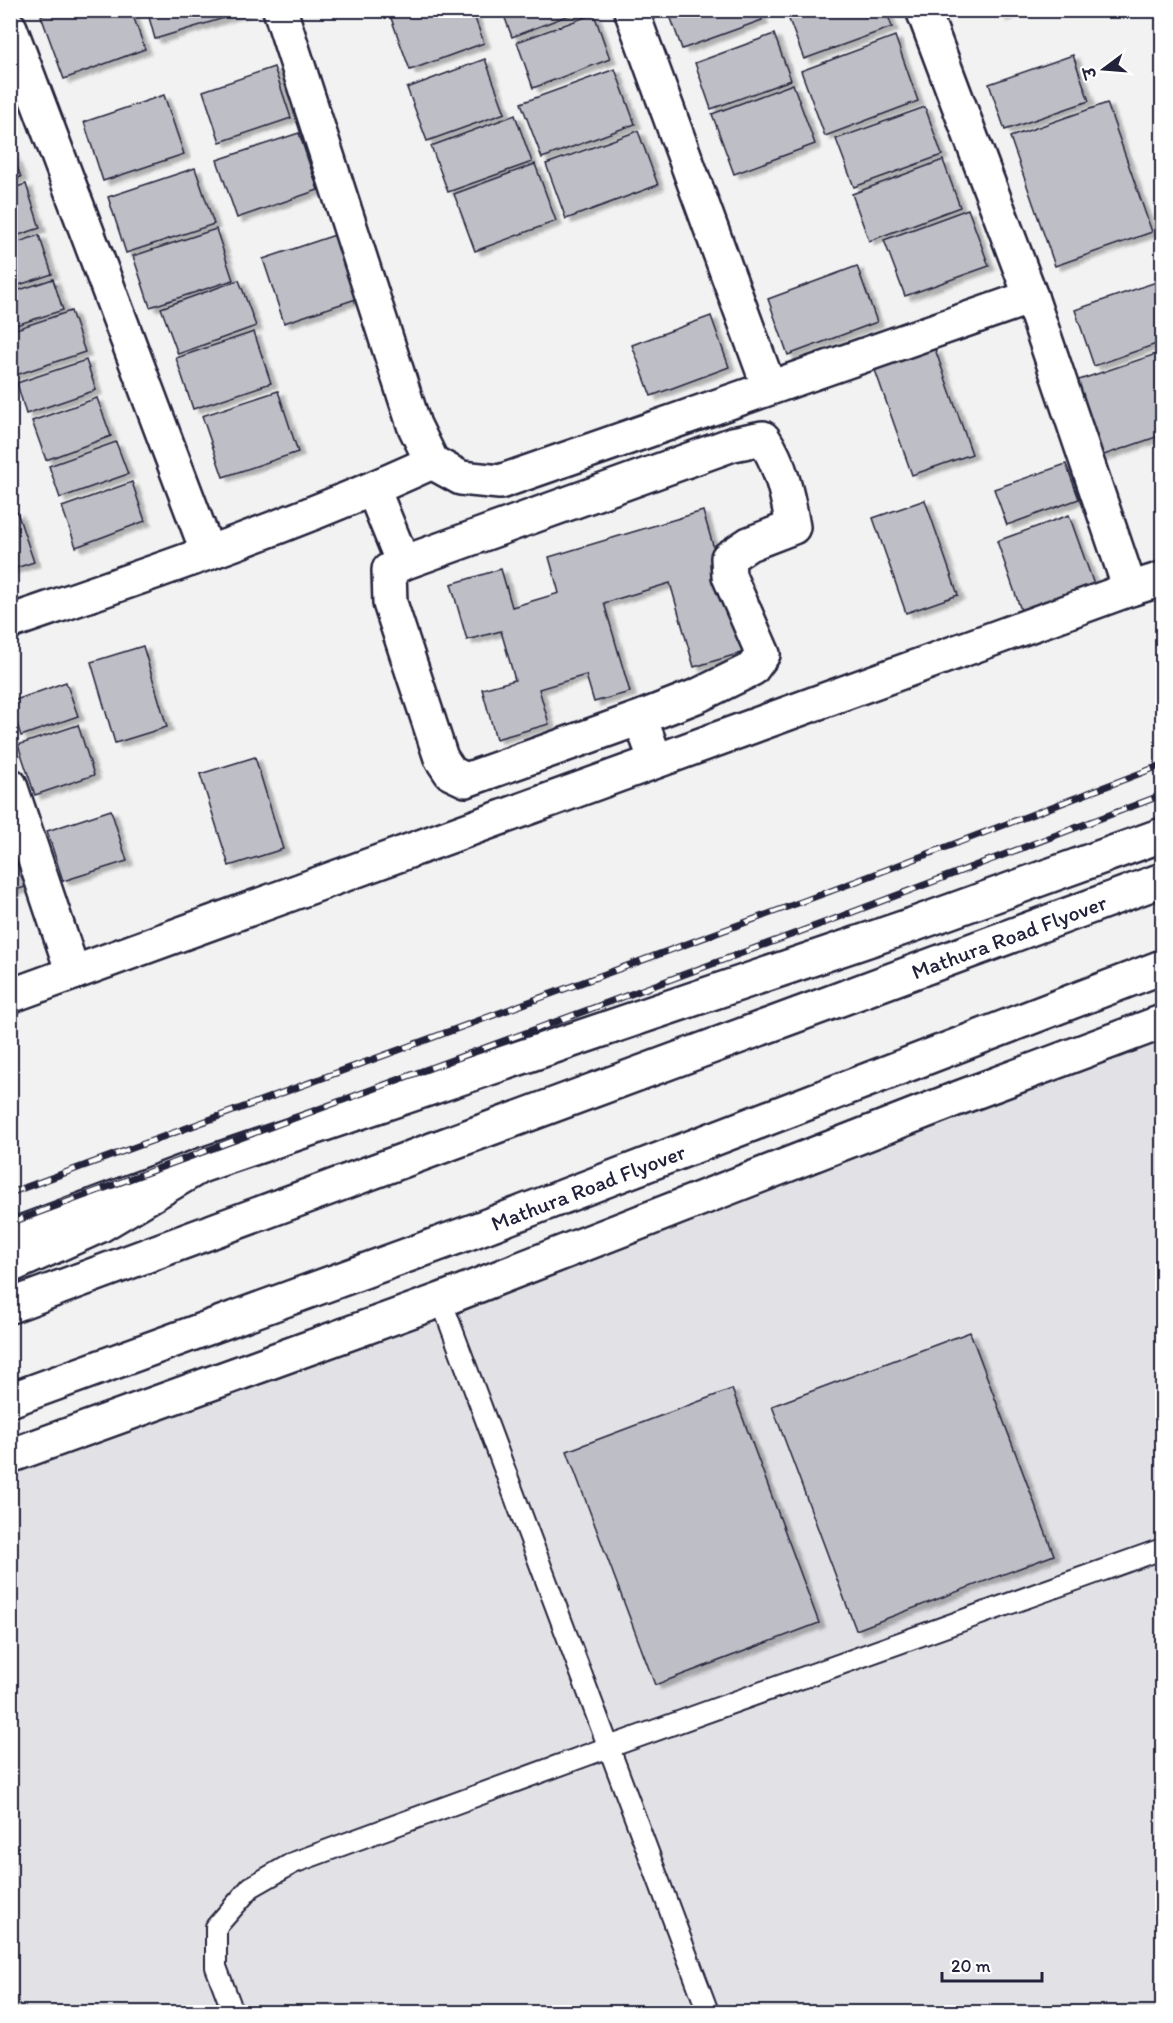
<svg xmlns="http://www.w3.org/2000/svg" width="1173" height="2023" font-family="Itim,'Playpen Sans Deva',sans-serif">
<defs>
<filter id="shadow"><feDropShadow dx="6" dy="4" stdDeviation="1.5" flood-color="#0004"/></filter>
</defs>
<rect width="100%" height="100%" fill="#f2f2f3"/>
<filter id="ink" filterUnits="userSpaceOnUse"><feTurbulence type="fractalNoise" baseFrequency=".0167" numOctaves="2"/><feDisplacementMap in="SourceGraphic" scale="12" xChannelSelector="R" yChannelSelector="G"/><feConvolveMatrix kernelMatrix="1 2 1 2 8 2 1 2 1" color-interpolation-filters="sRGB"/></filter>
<g filter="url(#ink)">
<path fill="#e2e2e6" d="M 1162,1040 L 1162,2012 L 11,2012 L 11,1463 Z"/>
<g fill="#bebec6" stroke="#22223b" stroke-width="1.5" filter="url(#shadow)">
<path d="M 55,10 L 131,10 L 145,49 L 64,79 L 41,16 Z"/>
<path d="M 147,10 L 250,10 L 155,39 Z"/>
<path d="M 388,10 L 472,10 L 484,43 L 410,70 Z"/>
<path d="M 502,10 L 582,10 L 512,37 Z"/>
<path d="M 668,10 L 759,10 L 762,20 L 682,49 Z"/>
<path d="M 797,10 L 886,10 L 892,27 L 804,59 L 787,14 Z"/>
<path d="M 998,10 L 1019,10 L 1001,17 Z"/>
<path d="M 594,14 L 610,59 L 533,88 L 517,42 Z"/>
<path d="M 774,34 L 791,80 L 711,109 L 695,63 Z"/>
<path d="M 895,36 L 918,101 L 825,136 L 801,71 Z"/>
<path d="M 1073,55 L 1089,101 L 1005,130 L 989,84 Z"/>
<path d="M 485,59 L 505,113 L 427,141 L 407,88 Z"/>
<path d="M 274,67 L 291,118 L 220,142 L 203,91 Z"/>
<path d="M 615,69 L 635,124 L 542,158 L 521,103 Z"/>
<path d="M 793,84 L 815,144 L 734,174 L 712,114 Z"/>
<path d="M 164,95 L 184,154 L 103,181 L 84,122 Z"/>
<path d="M 1107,103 L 1152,232 L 1055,266 L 1010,137 Z"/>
<path d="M 925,107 L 942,155 L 854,187 L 836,139 Z"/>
<path d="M 515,115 L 532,162 L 448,192 L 431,146 Z"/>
<path d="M 638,131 L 658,185 L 566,219 L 546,164 Z"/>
<path d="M 299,133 L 318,190 L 237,218 L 217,160 Z"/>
<path d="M 10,148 L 21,177 L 10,181 Z"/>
<path d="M 943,160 L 960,207 L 869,241 L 852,194 Z"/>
<path d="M 535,164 L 556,221 L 475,251 L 454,194 Z"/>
<path d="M 195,168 L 214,224 L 126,253 L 108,197 Z"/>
<path d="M 26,184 L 40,228 L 10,238 L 10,189 Z"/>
<path d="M 968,209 L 989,266 L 905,296 L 884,240 Z"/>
<path d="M 216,229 L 233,280 L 150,307 L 133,256 Z"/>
<path d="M 338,234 L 359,298 L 284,323 L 263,259 Z"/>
<path d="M 39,235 L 52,274 L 10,288 L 10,245 Z"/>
<path d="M 857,266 L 877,322 L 788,355 L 768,299 Z"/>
<path d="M 53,279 L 63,310 L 10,327 L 10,293 Z"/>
<path d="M 239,280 L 256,326 L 178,354 L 161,308 Z"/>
<path d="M 1162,280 L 1162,342 L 1094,366 L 1075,310 Z"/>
<path d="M 71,311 L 85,352 L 13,376 L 10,367 L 10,331 Z"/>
<path d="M 711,316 L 729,367 L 651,396 L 632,345 Z"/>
<path d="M 254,332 L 271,383 L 193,409 L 176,358 Z"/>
<path d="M 935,349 L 972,454 L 912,475 L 875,370 Z"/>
<path d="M 1162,352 L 1162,435 L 1101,456 L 1076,381 Z"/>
<path d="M 86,360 L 96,390 L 26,414 L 17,383 Z"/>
<path d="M 278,391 L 298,452 L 223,477 L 202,416 Z"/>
<path d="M 97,398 L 111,436 L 46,460 L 32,421 Z"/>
<path d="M 116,442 L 128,474 L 60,498 L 49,466 Z"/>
<path d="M 1066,464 L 1079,499 L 1007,525 L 994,489 Z"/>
<path d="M 132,482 L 145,521 L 76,547 L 62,507 Z"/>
<path d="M 925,500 L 958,595 L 906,613 L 873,518 Z"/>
<path d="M 703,511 L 744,652 L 694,667 L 670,583 L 604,603 L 630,692 L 594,702 L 586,675 L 539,689 L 549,724 L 496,739 L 482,689 L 515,680 L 501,631 L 467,640 L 451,584 L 501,569 L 512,607 L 559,593 L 549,557 Z"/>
<path d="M 17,512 L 34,562 L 10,570 L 10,515 Z"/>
<path d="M 1069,515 L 1097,593 L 1024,619 L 997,541 Z"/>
<path d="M 143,646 L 167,727 L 115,743 L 91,662 Z"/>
<path d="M 66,682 L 78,716 L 21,736 L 10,702 Z"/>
<path d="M 78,725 L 94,775 L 35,795 L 18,745 Z"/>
<path d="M 255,757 L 283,849 L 229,866 L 200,774 Z"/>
<path d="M 111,810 L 127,861 L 63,881 L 47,831 Z"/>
<path d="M 21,845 L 34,884 L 10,892 L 10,848 Z"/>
<path d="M 970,1332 L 1054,1555 L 856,1630 L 772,1406 Z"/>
<path d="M 732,1389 L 819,1623 L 655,1685 L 567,1451 Z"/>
</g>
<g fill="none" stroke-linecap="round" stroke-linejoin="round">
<g stroke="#22223b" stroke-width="24">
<g id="lane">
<path d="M 441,1300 L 708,2012"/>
<path d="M 233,2012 L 216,1967 L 216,1927 L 251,1887 L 293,1863 L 609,1747 L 1162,1549"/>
</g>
</g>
<g stroke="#22223b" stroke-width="38">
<g id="street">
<path d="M 280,10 L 414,425 L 432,462 L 461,478 L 500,482 L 1031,297"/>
<path d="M 631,10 L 769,387"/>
<path d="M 923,10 L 1031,297 L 1130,589"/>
<path d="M 10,28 L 208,553"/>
<path d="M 373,489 L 403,563"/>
<path d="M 10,622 C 152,573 296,525 432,462"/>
<path d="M 640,718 L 466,780 L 451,773 L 441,758 L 390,603 L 389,570 L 403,563 L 733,444 L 763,438 C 781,464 788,497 793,527 L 749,544 L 728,558 L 729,576 L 763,654 L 752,669 L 699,695 L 640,718 L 656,761"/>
<path d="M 10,785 L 73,973"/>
<path d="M 10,996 L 1130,589 L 1162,579"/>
</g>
</g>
<g stroke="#22223b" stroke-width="38">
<g id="secondary">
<path d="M 10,1237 L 200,1166 L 915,924 L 1162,835"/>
<path d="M 10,1456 L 441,1300 L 956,1099 L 1162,1022"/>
</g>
</g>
<g stroke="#22223b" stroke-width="38">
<g id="highway">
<path d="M 10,1266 L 99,1226 L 200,1166"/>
<path id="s1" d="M 10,1306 L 1162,880"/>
<path id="s2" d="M 10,1400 L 471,1232 L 1162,967"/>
</g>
</g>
<use href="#lane" stroke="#fff" stroke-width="20"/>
<use href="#street" stroke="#fff" stroke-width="33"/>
<use href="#secondary" stroke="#fff" stroke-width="33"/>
<use href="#highway" stroke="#fff" stroke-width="33"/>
<g stroke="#22223b" stroke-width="7">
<g id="rail">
<path d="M 10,1193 L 828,892 L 1162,765"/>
<path d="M 10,1223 L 837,918 L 1162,795"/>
</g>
</g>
<use href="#rail" stroke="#fff" stroke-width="4.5" stroke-dasharray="14" stroke-linecap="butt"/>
</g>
</g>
<g text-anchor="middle" stroke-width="5" stroke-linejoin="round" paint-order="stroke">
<g font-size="22" fill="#22223b" stroke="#fff">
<text dy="8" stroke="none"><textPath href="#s1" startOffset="1065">Mathura Road Flyover</textPath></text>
<text dy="8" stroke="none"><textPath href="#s2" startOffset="616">Mathura Road Flyover</textPath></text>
</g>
</g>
<rect width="1173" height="2023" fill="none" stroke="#fff" stroke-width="36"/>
<rect x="18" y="18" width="1137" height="1987" fill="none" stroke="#22223b" stroke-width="2" filter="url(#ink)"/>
<g transform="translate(1104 69) rotate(254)" stroke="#ffffff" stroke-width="4.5" paint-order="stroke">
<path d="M0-4.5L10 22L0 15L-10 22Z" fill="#22223b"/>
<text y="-9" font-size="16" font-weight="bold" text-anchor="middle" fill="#22223b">उ</text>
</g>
<path d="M942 1972v9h100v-9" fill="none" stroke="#22223b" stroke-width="3"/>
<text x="951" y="1972" font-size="18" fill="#22223b" stroke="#ffffff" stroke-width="4.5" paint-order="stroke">20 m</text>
</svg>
